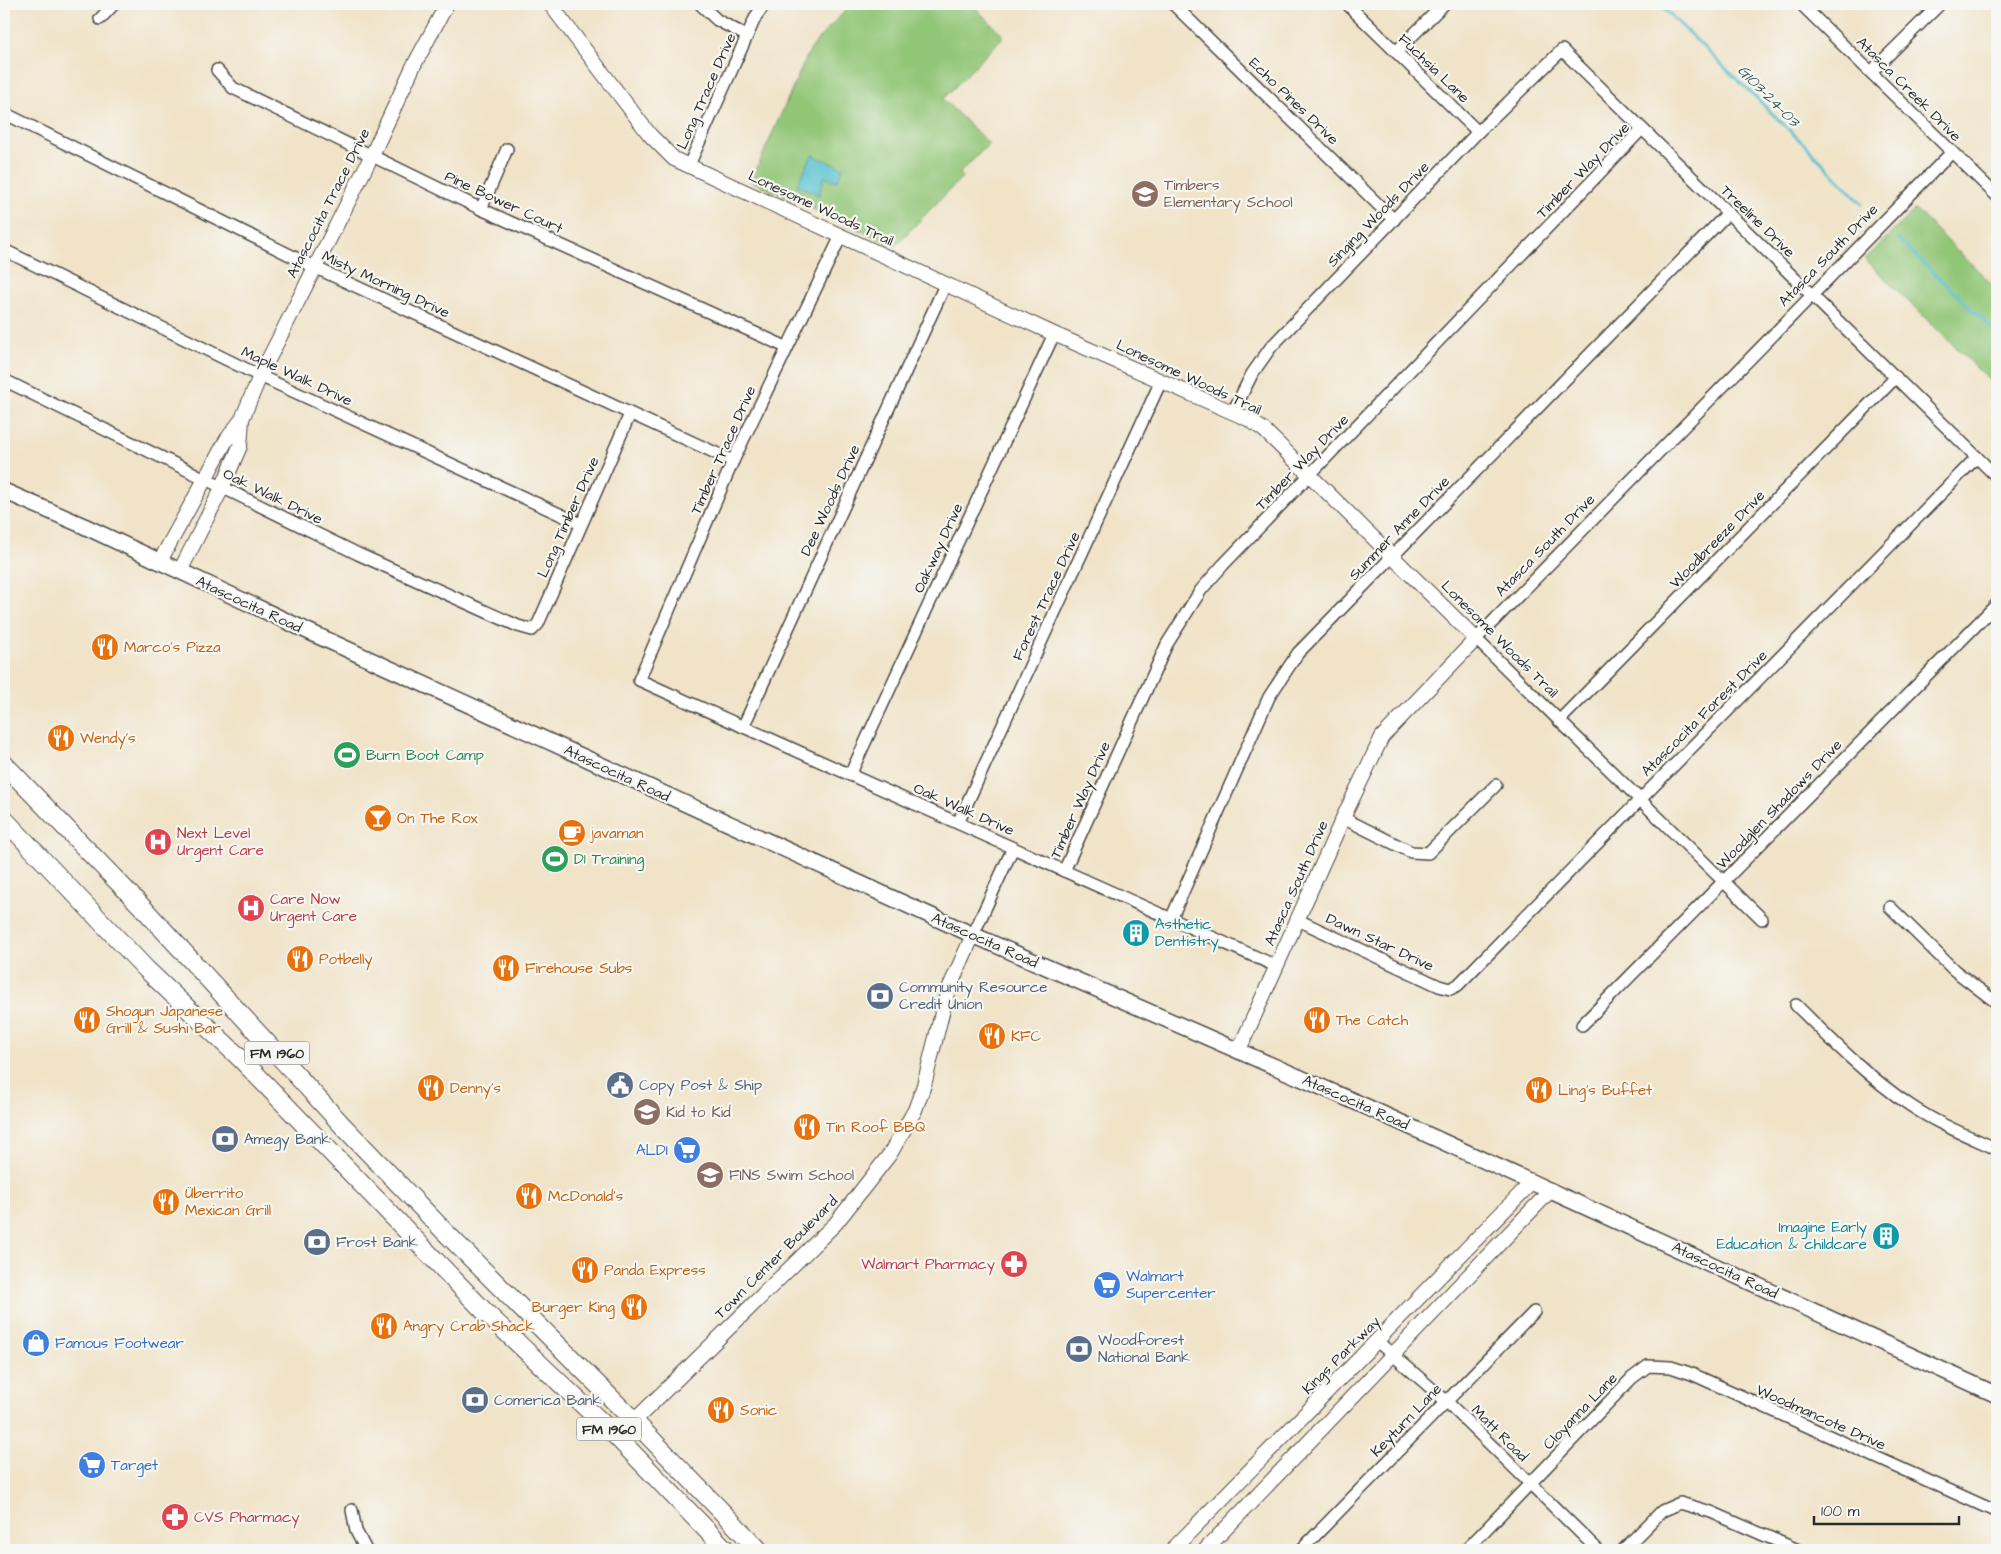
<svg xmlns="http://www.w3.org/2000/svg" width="2001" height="1554" font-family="'Architects Daughter',sans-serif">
<rect width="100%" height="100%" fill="#f6f6f2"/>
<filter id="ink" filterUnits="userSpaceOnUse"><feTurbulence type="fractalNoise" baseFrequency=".02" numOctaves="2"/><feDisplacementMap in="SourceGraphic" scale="10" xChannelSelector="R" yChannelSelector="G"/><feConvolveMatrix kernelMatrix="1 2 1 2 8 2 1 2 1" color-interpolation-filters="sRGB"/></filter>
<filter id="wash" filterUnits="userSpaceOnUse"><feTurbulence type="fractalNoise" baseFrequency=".0096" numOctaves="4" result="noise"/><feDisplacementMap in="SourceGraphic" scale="20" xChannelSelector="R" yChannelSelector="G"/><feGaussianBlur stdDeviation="1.12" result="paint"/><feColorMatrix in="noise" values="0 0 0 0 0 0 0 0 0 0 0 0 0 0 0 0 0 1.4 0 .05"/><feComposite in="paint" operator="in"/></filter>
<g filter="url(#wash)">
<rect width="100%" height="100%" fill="#f0e3c8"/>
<g fill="#92c677" stroke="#5e7851">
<path d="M 852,4 L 971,4 L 1004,36 L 943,99 L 989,144 L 960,173 L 962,177 L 895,246 L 751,181 L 808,54 L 819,38 Z"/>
<path d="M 1915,209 L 1997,289 L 1997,388 L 1865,259 Z"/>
</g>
<path fill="#55c1cf" stroke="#40767d" d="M 812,155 L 843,168 L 837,181 L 824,177 L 819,195 L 797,185 Z"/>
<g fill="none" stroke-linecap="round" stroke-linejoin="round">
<g stroke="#55c1cf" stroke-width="3">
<path d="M 1659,4 L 1812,152 L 1862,204"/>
<path d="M 1898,239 L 1997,333"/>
</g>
</g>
</g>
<g filter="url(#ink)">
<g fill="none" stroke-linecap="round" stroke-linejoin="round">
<g stroke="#494743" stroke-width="14">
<g id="minor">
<path d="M 700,4 L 717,20 L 747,36"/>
<path d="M 1173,4 L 1394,220"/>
<path d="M 1347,4 L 1478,132"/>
<path d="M 1801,4 L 1997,196"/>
<path d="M 100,19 L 114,4"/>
<path d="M 1396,52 L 1444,4"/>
<path d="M 217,70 L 233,88 L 481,209 L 786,347"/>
<path d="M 1871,72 L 1940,4"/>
<path d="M 4,113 L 314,267 L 733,461"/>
<path d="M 689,165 L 756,16 L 765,4"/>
<path d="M 481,209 L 507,149"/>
<path d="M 841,236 L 733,461 L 639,680 L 1276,966"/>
<path d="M 4,250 L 260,376 L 581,524"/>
<path d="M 4,380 L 358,554 L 518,626 L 532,630 L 538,624 L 630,414"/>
<path d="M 1233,412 L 1252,374 L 1271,347 L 1478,132 L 1562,50 L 1997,477"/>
<path d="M 1559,721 L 1896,377"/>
<path d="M 743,727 L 945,285"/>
<path d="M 850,775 L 1054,334"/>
<path d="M 1343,818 L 1411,852 L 1428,853 L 1496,785"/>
<path d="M 958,823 L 1161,381"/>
<path d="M 1064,871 L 1167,644 L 1201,590 L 1223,565 L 1642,129"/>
<path d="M 1890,907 L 1954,970 L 1997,1003"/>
<path d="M 1171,919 L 1269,697 L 1298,653 L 1728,213"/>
<path d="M 1762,919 L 1476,639 L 1952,152"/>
<path d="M 1298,920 L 1439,986 L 1450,989 L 1458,985 L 1977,457"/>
<path d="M 973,935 L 1013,848"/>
<path d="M 1796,1005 C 1832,1041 1869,1078 1911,1106 C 1938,1124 1968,1136 1997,1149"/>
<path d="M 1582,1025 L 1997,604"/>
<path d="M 1378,1342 L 1446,1401 L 1598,1550"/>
<path d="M 352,1510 L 356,1531 L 366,1550"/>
<path d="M 1301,1550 L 1534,1312"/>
<path d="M 1466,1550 L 1632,1378 L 1648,1366 L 1671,1367 L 1692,1374 L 1997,1512"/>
<path d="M 1623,1550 L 1662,1511 L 1680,1503 L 1711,1512 L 1798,1550"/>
</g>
</g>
<g stroke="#494743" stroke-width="16">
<g id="tertiary">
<path d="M 550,4 L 650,135 L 674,159 L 1054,334 L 1248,419 L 1264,430 L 1476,639 L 1382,737 L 1343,818 L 1239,1050"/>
<path d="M 160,561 L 227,439 L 242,419 L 260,376 L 372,155 L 413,67 L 447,4"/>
<path d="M 180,571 L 222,488 L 240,446 L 242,420"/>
<path d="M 634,1421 L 836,1223 L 890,1154 L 915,1110 L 924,1085 L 947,993 L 973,935"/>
<path d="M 1172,1550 L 1532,1182"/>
<path d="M 1205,1550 L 1551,1190"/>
</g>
</g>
<g stroke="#494743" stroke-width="18">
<path id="secondary" d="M 4,491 L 84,526 L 316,635 L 973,935 L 1367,1107 L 1997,1395"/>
</g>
<g stroke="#494743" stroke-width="20">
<g id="primary">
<path d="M 4,764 L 146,911 L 343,1126 L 444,1231 L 634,1421 L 759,1550"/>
<path d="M 4,819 L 146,969 L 241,1059 L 486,1313 L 617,1437 L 726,1550"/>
</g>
</g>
<use href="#minor" stroke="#fff" stroke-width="11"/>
<use href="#tertiary" stroke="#fff" stroke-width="14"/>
<use href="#secondary" stroke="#fff" stroke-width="15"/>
<use href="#primary" stroke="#fff" stroke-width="18"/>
</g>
</g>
<defs>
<g id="school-disc" transform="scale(1.4375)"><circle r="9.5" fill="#8d6e63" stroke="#f6f6f2"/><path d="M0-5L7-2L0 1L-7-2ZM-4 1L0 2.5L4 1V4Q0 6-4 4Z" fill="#fff"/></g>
<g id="restaurant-disc" transform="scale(1.4375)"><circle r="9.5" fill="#e8710a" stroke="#f6f6f2"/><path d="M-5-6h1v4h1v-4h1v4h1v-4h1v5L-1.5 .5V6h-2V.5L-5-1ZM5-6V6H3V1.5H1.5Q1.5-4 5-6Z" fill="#fff"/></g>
<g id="stadium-disc" transform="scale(1.4375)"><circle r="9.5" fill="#2e9e5b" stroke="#f6f6f2"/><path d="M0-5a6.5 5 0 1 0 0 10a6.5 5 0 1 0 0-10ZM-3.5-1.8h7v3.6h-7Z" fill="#fff"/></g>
<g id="bar-disc" transform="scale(1.4375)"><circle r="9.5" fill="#e8710a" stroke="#f6f6f2"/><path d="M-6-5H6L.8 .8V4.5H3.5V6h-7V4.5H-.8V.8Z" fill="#fff"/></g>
<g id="cafe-disc" transform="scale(1.4375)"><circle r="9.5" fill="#e8710a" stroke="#f6f6f2"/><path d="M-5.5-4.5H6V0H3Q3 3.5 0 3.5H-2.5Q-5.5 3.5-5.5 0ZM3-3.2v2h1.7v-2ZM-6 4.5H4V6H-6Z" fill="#fff"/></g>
<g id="hospital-disc" transform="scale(1.4375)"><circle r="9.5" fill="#e0444e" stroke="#f6f6f2"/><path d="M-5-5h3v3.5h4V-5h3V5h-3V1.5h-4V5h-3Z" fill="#fff"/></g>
<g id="building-disc" transform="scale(1.4375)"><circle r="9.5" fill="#0f9aa8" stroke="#f6f6f2"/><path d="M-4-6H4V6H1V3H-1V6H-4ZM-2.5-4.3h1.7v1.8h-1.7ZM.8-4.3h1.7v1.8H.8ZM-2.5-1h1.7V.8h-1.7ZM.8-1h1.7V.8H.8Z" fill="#fff"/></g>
<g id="bank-disc" transform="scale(1.4375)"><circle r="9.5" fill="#5c6f8a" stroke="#f6f6f2"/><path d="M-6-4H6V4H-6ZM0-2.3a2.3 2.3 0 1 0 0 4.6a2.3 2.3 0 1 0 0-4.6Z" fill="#fff"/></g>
<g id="civic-disc" transform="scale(1.4375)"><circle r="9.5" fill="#5c6f8a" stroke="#f6f6f2"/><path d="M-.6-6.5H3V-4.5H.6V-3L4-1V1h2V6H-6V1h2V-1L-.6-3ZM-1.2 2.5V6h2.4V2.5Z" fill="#fff"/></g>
<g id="supermarket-disc" transform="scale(1.4375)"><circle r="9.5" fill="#3f7fe0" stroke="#f6f6f2"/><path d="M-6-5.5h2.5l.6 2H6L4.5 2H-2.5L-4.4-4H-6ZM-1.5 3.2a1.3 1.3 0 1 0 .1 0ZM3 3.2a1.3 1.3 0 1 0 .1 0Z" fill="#fff"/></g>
<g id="pharmacy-disc" transform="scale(1.4375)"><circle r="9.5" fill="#e0444e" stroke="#f6f6f2"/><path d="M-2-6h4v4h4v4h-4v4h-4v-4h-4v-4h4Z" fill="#fff"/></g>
<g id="shop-disc" transform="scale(1.4375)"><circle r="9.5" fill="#3f7fe0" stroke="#f6f6f2"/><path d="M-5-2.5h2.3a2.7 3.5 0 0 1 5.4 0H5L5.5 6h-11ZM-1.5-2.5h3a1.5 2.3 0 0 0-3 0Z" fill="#fff"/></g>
</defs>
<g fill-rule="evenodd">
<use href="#school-disc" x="1145" y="194"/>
<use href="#restaurant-disc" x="105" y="647"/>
<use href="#restaurant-disc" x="61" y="738"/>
<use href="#stadium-disc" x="347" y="755"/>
<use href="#bar-disc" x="378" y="818"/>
<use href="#cafe-disc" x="572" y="833"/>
<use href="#hospital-disc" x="158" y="842"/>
<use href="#stadium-disc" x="555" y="859"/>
<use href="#hospital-disc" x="251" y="908"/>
<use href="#building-disc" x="1136" y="933"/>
<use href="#restaurant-disc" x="300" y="959"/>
<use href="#restaurant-disc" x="506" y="968"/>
<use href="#bank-disc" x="880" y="996"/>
<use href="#restaurant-disc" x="87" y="1020"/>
<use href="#restaurant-disc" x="1317" y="1020"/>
<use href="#restaurant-disc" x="992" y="1036"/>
<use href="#civic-disc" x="620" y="1085"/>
<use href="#restaurant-disc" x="431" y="1088"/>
<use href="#restaurant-disc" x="1539" y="1090"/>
<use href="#school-disc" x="647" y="1112"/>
<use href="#restaurant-disc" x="807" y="1127"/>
<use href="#bank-disc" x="225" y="1139"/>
<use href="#supermarket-disc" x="687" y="1150"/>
<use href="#school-disc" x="710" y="1175"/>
<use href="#restaurant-disc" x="529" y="1196"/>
<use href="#restaurant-disc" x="166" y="1202"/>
<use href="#building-disc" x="1886" y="1236"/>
<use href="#bank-disc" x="317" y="1242"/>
<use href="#pharmacy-disc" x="1014" y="1264"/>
<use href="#restaurant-disc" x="585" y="1270"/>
<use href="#supermarket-disc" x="1107" y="1285"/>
<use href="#restaurant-disc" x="634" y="1307"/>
<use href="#restaurant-disc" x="384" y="1326"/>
<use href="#shop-disc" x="36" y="1343"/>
<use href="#bank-disc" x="1079" y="1349"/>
<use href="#bank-disc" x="475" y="1400"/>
<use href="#restaurant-disc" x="721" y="1410"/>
<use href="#supermarket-disc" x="92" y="1465"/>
<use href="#pharmacy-disc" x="175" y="1517"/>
</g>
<g text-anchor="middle" stroke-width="4.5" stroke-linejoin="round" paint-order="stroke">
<g fill="#f6f6f2" stroke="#686867" stroke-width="1">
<rect x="244.5" y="1041.5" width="65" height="23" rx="4"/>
<rect x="576.5" y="1417.5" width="65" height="23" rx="4"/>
</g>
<g font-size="14" font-weight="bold" fill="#2b2b2b">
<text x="277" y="1058">FM 1960</text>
<text x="609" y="1434">FM 1960</text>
</g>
<g font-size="15" fill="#2b2b2b" stroke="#f6f6f2">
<text transform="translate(1434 68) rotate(44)" y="5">Fuchsia Lane</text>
<text transform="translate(1909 89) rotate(45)" y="5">Atasca Creek Drive</text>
<text transform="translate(706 91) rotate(-66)" y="5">Long Trace Drive</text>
<text transform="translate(1294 101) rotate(44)" y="5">Echo Pines Drive</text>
<text transform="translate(1583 170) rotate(-46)" y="5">Timber Way Drive</text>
<text transform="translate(504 202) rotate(25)" y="5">Pine Bower Court</text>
<text transform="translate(328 203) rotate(-63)" y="5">Atascocita Trace Drive</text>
<text transform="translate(821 208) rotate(25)" y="5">Lonesome Woods Trail</text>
<text transform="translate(1378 214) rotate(-46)" y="5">Singing Woods Drive</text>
<text transform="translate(1758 221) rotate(44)" y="5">Treeline Drive</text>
<text transform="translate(1828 255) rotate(-46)" y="5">Atasca South Drive</text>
<text transform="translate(386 284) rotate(25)" y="5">Misty Morning Drive</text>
<text transform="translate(297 376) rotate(25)" y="5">Maple Walk Drive</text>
<text transform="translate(1189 377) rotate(25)" y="5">Lonesome Woods Trail</text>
<text transform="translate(723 450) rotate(-66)" y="5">Timber Trace Drive</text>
<text transform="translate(1302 462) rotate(-46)" y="5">Timber Way Drive</text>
<text transform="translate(273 496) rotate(26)" y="5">Oak Walk Drive</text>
<text transform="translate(830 500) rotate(-65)" y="5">Dee Woods Drive</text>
<text transform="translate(568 517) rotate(-66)" y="5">Long Timber Drive</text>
<text transform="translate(1399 528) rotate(-46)" y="5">Summer Anne Drive</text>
<text transform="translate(1717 539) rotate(-46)" y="5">Woodbreeze Drive</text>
<text transform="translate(1545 545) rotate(-46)" y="5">Atasca South Drive</text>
<text transform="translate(938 548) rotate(-65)" y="5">Oakway Drive</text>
<text transform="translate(1046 596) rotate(-65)" y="5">Forest Trace Drive</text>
<text transform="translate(249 604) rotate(25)" y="5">Atascocita Road</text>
<text transform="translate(1500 639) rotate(45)" y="5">Lonesome Woods Trail</text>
<text transform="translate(1704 713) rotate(-45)" y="5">Atascocita Forest Drive</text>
<text transform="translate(617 773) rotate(25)" y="5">Atascocita Road</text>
<text transform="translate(1080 800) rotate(-66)" y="5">Timber Way Drive</text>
<text transform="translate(1779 804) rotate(-46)" y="5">Woodglen Shadows Drive</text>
<text transform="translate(964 809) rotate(24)" y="5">Oak Walk Drive</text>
<text transform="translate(1296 883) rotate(-66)" y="5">Atasca South Drive</text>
<text transform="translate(985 940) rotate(24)" y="5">Atascocita Road</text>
<text transform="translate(1380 942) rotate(25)" y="5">Dawn Star Drive</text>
<text transform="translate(1356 1102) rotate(24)" y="5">Atascocita Road</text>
<text transform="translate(776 1257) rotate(-45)" y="5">Town Center Boulevard</text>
<text transform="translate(1725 1270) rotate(25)" y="5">Atascocita Road</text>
<text transform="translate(1341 1355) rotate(-45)" y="5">Kings Parkway</text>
<text transform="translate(1580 1411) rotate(-46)" y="5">Cloyanna Lane</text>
<text transform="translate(1821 1417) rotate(24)" y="5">Woodmancote Drive</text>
<text transform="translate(1406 1420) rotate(-46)" y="5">Keyturn Lane</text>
<text transform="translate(1500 1433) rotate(45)" y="5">Matt Road</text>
</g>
<g font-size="15" fill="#785e54" stroke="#f6f6f2" text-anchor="start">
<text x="1164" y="190">Timbers<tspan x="1164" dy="17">Elementary School</tspan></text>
<text x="666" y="1117">Kid to Kid</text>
<text x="729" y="1180">FINS Swim School</text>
</g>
<g font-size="15" fill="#c56008" stroke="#f6f6f2" text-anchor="start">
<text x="124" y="652">Marco's Pizza</text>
<text x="80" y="743">Wendy's</text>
<text x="397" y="823">On The Rox</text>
<text x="591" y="838">javaman</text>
<text x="319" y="964">Potbelly</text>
<text x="525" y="973">Firehouse Subs</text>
<text x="106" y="1016">Shogun Japanese<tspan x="106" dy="17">Grill &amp; Sushi Bar</tspan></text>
<text x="1336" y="1025">The Catch</text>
<text x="1011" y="1041">KFC</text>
<text x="450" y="1093">Denny's</text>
<text x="1558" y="1095">Ling's Buffet</text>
<text x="826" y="1132">Tin Roof BBQ</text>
<text x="185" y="1198">Überrito<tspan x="185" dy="17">Mexican Grill</tspan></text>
<text x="548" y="1201">McDonald's</text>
<text x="604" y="1275">Panda Express</text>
<text x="615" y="1312" text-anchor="end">Burger King</text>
<text x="403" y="1331">Angry Crab Shack</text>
<text x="740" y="1415">Sonic</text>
</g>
<g font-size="15" fill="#27864d" stroke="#f6f6f2" text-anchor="start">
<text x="366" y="760">Burn Boot Camp</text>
<text x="574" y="864">D1 Training</text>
</g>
<g font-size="15" fill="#be3a42" stroke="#f6f6f2" text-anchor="start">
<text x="177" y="838">Next Level<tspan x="177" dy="17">Urgent Care</tspan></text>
<text x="270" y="904">Care Now<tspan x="270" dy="17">Urgent Care</tspan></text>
<text x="995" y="1269" text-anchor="end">Walmart Pharmacy</text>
<text x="194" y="1522">CVS Pharmacy</text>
</g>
<g font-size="15" fill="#0d838f" stroke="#f6f6f2" text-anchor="start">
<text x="1155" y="929">Asthetic<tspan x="1155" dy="17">Dentistry</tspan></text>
<text x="1867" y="1232" text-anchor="end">Imagine Early<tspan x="1867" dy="17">Education &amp; childcare</tspan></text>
</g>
<g font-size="15" fill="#4e5e75" stroke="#f6f6f2" text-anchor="start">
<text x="899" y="992">Community Resource<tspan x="899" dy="17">Credit Union</tspan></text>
<text x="639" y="1090">Copy Post &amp; Ship</text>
<text x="244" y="1144">Amegy Bank</text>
<text x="336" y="1247">Frost Bank</text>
<text x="1098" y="1345">Woodforest<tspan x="1098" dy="17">National Bank</tspan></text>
<text x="494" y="1405">Comerica Bank</text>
</g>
<g font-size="15" fill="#366cbe" stroke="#f6f6f2" text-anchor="start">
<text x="668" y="1155" text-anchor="end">ALDI</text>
<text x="1126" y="1281">Walmart<tspan x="1126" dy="17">Supercenter</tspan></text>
<text x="55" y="1348">Famous Footwear</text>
<text x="111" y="1470">Target</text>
</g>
<g font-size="16" font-style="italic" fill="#38585c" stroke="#f6f6f2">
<text transform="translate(1769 95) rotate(45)" y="6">G103-24-03</text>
</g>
</g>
<rect width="2001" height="1554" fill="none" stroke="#f6f6f2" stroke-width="20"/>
<path d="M1814 1516v8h145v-8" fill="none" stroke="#2b2b2b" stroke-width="2.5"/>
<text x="1821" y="1516" font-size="15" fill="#2b2b2b" stroke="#f6f6f2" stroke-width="4" paint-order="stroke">100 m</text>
</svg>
